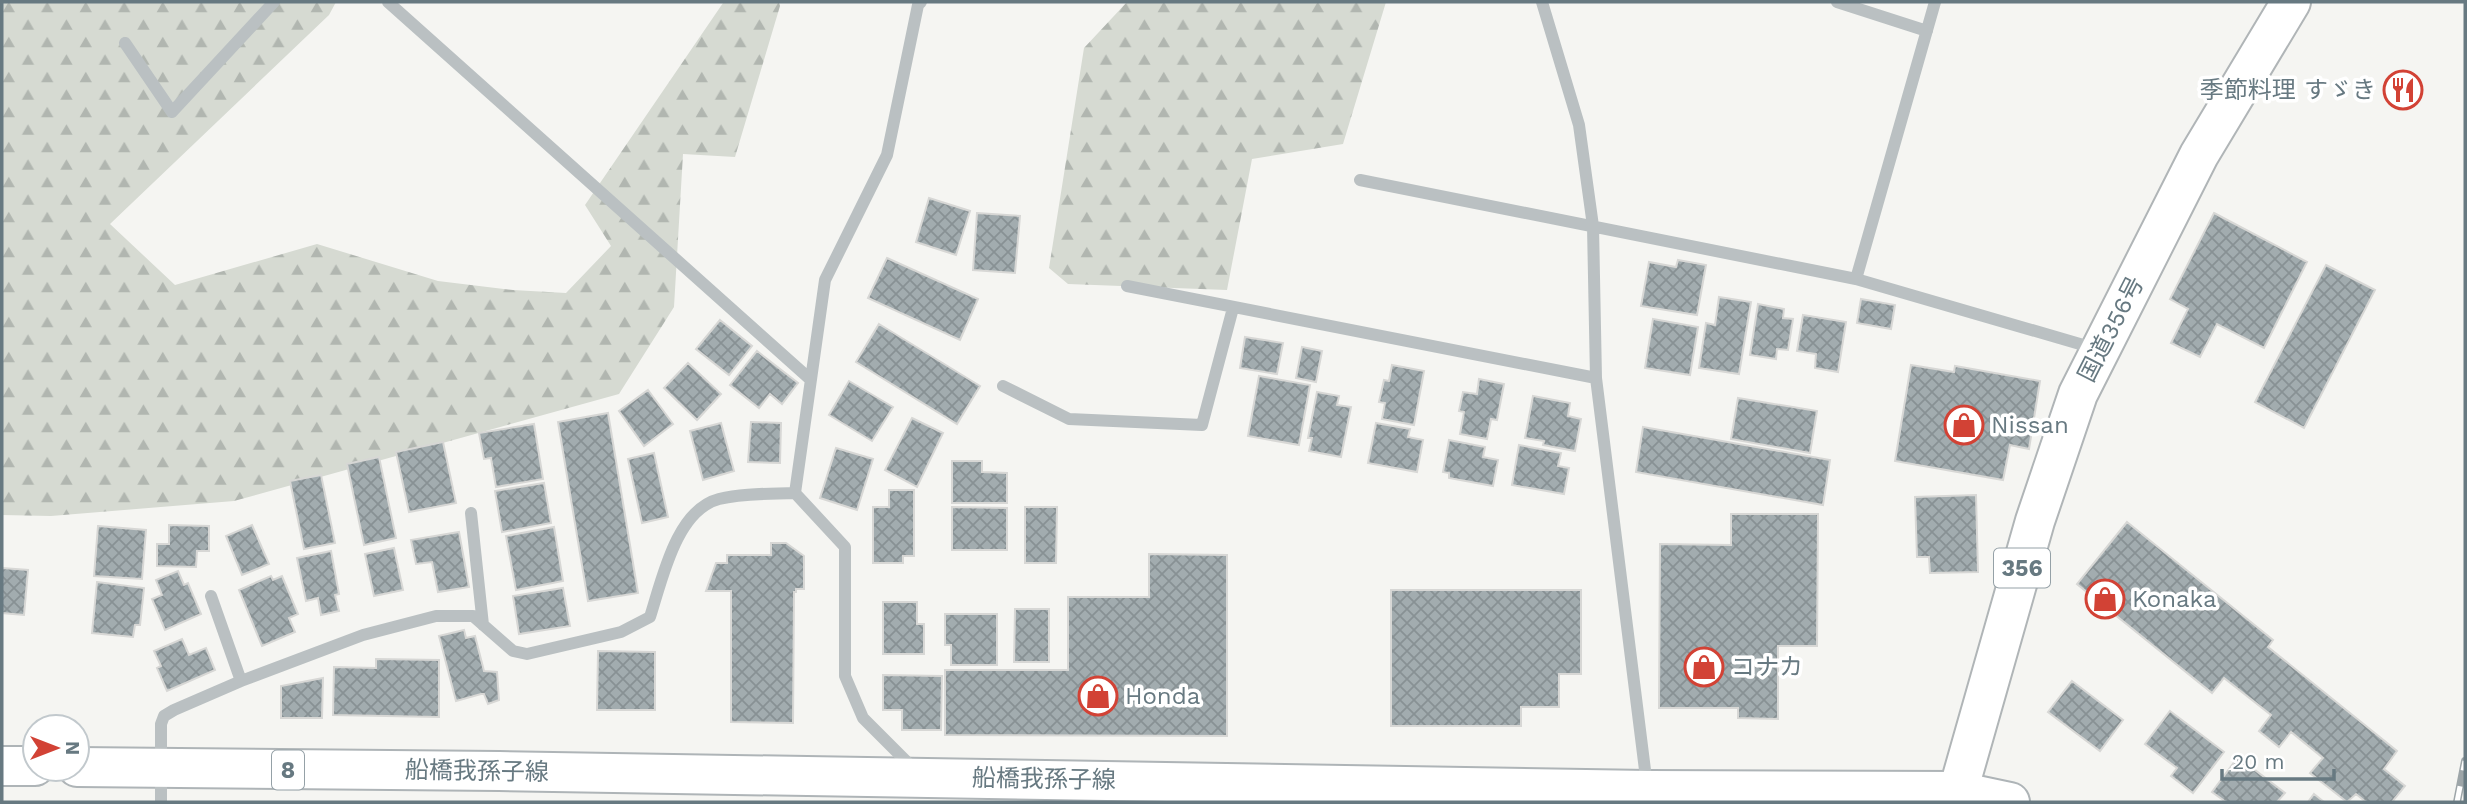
<svg xmlns="http://www.w3.org/2000/svg" width="2467" height="804" viewBox="0 0 2467 804" font-family="'Work Sans','Noto Sans JP',sans-serif">
<style>
.forest{fill:url(#forest-firs)}
.building{fill:url(#building-cross-hatch);stroke:#d7d7d5;stroke-width:2}
.lines{fill:none;stroke-linecap:round;stroke-linejoin:round}
.major-casing{stroke:#aeb4b7;stroke-width:42}
.highway-casing{stroke:#b0b5b7;stroke-width:42}
.minor{stroke:#bac0c2;stroke-width:12}
.major{stroke:#fff;stroke-width:38}
.highway{stroke:#fff;stroke-width:38}
.rail-casing{stroke:#9da5a8;stroke-width:8}
.rail{stroke:#fff;stroke-width:5;stroke-dasharray:16;stroke-linecap:butt}
.labels{text-anchor:middle;dominant-baseline:central;stroke-width:7;stroke-linejoin:round;paint-order:stroke}
.shield{fill:#fff;stroke:#95a1a7;stroke-width:2}
.shield-label{font-size:23px;font-weight:bold;fill:#677981}
.poi-label{font-size:24px;fill:#677981;stroke:#fff;text-anchor:start}
.street-label{font-size:24px;fill:#677981;stroke:#fff}
</style>
<defs>
<pattern id="forest-firs" width="22" height="20" patternUnits="userSpaceOnUse" patternTransform="scale(1.75)"><rect width="22" height="20" fill="#d6dad2"/><path d="M5 1l3.5 6h-7zM16 11l3.5 6h-7z" fill="#b1b6b0"/></pattern>
<pattern id="building-cross-hatch" width="8" height="8" patternUnits="userSpaceOnUse" patternTransform="scale(1.75)"><rect width="8" height="8" fill="#a2acaf"/><path d="M0 0l8 8M0 8l8-8" fill="none" stroke="#889194"/></pattern>
</defs>
<rect width="100%" height="100%" fill="#f5f5f2"/>
<path class="forest" d="M2,2h334l-7,13 -219,209 65,61 142,-41 121,37 75,9 53,3 45,-47 -26,-41 138,-202 56,-1 1,4 -45,151 -52,-3 -9,153 -55,87 -385,107 -183,15 -49,-1z
M1127,2h259l-43,142 -91,15 -25,131 -159,-6 -19,-16 35,-220z"/>
<path class="building" d="M929,198l41,13 -14,44 -40,-13z
M977,213l43,3 -5,57 -42,-3z
M2214,213l93,49 -43,86 -47,-24 -17,33 -29,-14 17,-34 -18,-10z
M887,258l91,41 -18,41 -92,-42z
M1678,260l28,5 -9,50 -56,-9 8,-44 27,5z
M2326,265l49,25 -71,138 -49,-26z
M1719,297l32,5 -12,72 -40,-6 7,-45 9,2z
M1861,299l34,6 -4,24 -34,-6z
M1758,304l26,5 -1,9 10,1 -5,31 -11,-1 -1,10 -26,-4z
M1803,315l43,7 -8,50 -23,-4 1,-14 -19,-3z
M1653,319l45,8 -8,48 -45,-7z
M720,320l32,26 -23,29 -33,-26z
M879,324l101,62 -23,38 -101,-62z
M1245,337l38,6 -6,31 -37,-6z
M1302,347l20,4 -6,31 -20,-4z
M757,351l41,32 -16,21 -12,-10 -11,14 -29,-23z
M688,363l33,31 -24,26 -33,-32z
M1392,365l32,6 -10,54 -32,-6 3,-16 -6,-1 5,-22 5,1z
M1911,365l43,7 1,-6 85,15 -11,68 -19,-4 -7,35 -108,-19z
M1259,376l51,9 -11,60 -51,-9z
M1479,379l25,5 -7,36 -6,-1 -4,20 -27,-5 4,-22 -5,-1 4,-19 14,2z
M849,381l44,26 -21,34 -43,-26z
M648,390l25,34 -29,22 -25,-35z
M1317,392l22,4 -2,9 14,2 -10,50 -32,-6 3,-13h-4z
M1533,396l37,7 -2,13 13,3 -6,32 -32,-6 1,-4 -19,-3z
M1738,398l79,13 -7,42 -79,-14z
M608,413l30,180 -50,8 -30,-179z
M912,418l31,15 -26,54 -32,-17z
M751,422l30,1 -1,40 -32,-1z
M721,423l13,48 -31,9 -13,-49z
M1376,423l34,6 -2,8 15,3 -6,32 -49,-9z
M534,424l9,55 -47,8 -5,-29 -7,1 -5,-26z
M1643,427l187,33 -7,45 -187,-33z
M1449,440l36,7 -2,10 15,3 -5,26 -44,-8v-5l-6,-1z
M443,442l13,61 -47,9 -13,-60z
M1519,445l42,8 -3,13 11,2 -5,26 -52,-9z
M836,448l37,11 -16,51 -37,-12z
M654,453l14,64 -26,6 -14,-64z
M379,457l17,81 -32,7 -17,-81z
M952,461h30v11l25,1v30h-55z
M321,475l14,68 -31,6 -14,-68z
M544,483l7,40 -49,9 -7,-41z
M889,490h25v66h-11v7h-30v-56h16z
M1976,495l2,77 -48,1 -1,-16h-12l-2,-60z
M952,507l55,1v42h-55z
M1025,507h32l-1,56h-31z
M1731,514h87l-1,132h-39v73l-40,-1v-10h-79l1,-164 71,1z
M2127,522l146,118 -5,7 129,104 -13,18 21,17 -13,16h-26l-10,-8 -9,8 -37,-29 13,-15 -32,-26 -12,15 -20,-16 12,-16 -47,-37 -12,15 -135,-109z
M169,525l40,1v25h-12l-1,16 -39,-1v-22h12z
M252,525l17,39 -27,11 -16,-39z
M98,526l48,4 -4,49 -48,-3z
M554,527l9,54 -47,9 -10,-54z
M459,532l10,55 -31,5 -6,-30 -16,2 -5,-24z
M771,543h15l18,13v33h-8v3h-2l-1,131 -62,-1v-131h-25l10,-28h11v-8h44z
M394,548l9,42 -29,6 -9,-42z
M331,551l8,43 -4,1 4,16 -18,4 -3,-17 -12,3 -9,-43z
M1149,554l78,1v181l-282,-1v-65h123v-73h81z
M2,568l26,2 -4,45 -22,-2z
M178,571l6,14 4,-2 13,31 -36,16 -13,-31 10,-4 -6,-15z
M271,576l2,4 9,-4 16,38 -9,4 6,14 -33,14 -23,-56z
M97,582l47,6 -4,37h-5l-2,12 -41,-4z
M563,588l7,38 -51,8 -6,-38z
M1391,590h190v84h-22v33h-38v19h-130z
M883,602h34v22h7v30h-41z
M1015,609h34v53h-35z
M945,614h52v51h-46v-20h-6z
M464,630l2,8 9,-2 9,35 13,1 2,28 -11,4 -4,-10h-3l-25,7 -17,-65z
M182,639l7,16 17,-7 9,22 -48,21 -10,-23 4,-2 -7,-15z
M598,651l57,1v58h-58z
M376,659l63,1v57l-106,-2 1,-48 42,1z
M883,675l59,1 -1,54h-39v-20h-19z
M323,678l-1,40h-41v-32z
M2072,681l51,39 -23,31 -52,-39z
M2170,711l54,41 -31,41 -22,-17 6,-8 -32,-24z
M2238,757l47,36 -8,9h-51l-14,-10z
M2314,794l10,8h-16z"/>
<g class="lines">
<defs>
<path id="major" d="M2,766h33
M77,767l422,4 1149,19 310,1 52,11"/>
<path id="highway" d="M1955,802l80,-281 43,-127 121,-239 92,-153"/>
</defs>
<use href="#major" class="major-casing"/>
<use href="#highway" class="highway-casing"/>
<path class="minor" d="M388,2l423,378
M1542,2l37,123 14,101 3,152 51,408
M1837,2l90,29
M1935,2l-79,277 241,70
M125,43l47,69 102,-110
M1360,180l496,99
M1127,286l469,92
M1003,386l66,33 133,6 31,-117
M795,493l50,54v129l18,42 52,52
M471,513l12,112
M211,596l30,85
M161,802v-78l3,-8 10,-6 67,-29 122,-46 73,-19h37l40,35 14,3 94,-22 29,-15c12,-37 26,-107 69,-118 24,-6 51,-5 76,-6l30,-213 62,-125 31,-150 3,-3"/>
<use href="#major" class="major"/>
<use href="#highway" class="highway"/>
<defs>
<path id="rail" d="M2457,802l8,-41"/>
</defs>
<use href="#rail" class="rail-casing"/>
<use href="#rail" class="rail"/>
</g>
<defs>
<symbol id="restaurant-ring" viewBox="-11 -11 22 22"><circle r="9.5" fill="#fff" stroke="#d24235" stroke-width="1.5"/><path d="M-5-6h1v4h1v-4h1v4h1v-4h1v5L-1.5 .5V6h-2V.5L-5-1ZM5-6V6H3V1.5H1.5Q1.5-4 5-6Z" fill="#d24235"/></symbol>
<symbol id="shop-ring" viewBox="-11 -11 22 22"><circle r="9.5" fill="#fff" stroke="#d24235" stroke-width="1.5"/><path d="M-5-2.5h2.3a2.7 3.5 0 0 1 5.4 0H5L5.5 6h-11ZM-1.5-2.5h3a1.5 2.3 0 0 0-3 0Z" fill="#d24235"/></symbol>
</defs>
<g fill-rule="evenodd">
<use href="#restaurant-ring" x="2381" y="68" width="44" height="44"/>
<use href="#shop-ring" x="1942" y="403" width="44" height="44"/>
<use href="#shop-ring" x="2083" y="577" width="44" height="44"/>
<use href="#shop-ring" x="1682" y="645" width="44" height="44"/>
<use href="#shop-ring" x="1076" y="674" width="44" height="44"/>
</g>
<g class="labels">
<g class="shield">
<rect x="1994" y="548.5" width="56" height="39" rx="5"/>
<rect x="272" y="750.5" width="32" height="39" rx="5"/>
</g>
<g class="shield-label">
<text x="2022" y="568">356</text>
<text x="288" y="770">8</text>
</g>
<g class="poi-label">
<text x="2376" y="90" text-anchor="end">季節料理 すゞき</text>
<text x="1991" y="425">Nissan</text>
<text x="2132" y="599">Konaka</text>
<text x="1731" y="667">コナカ</text>
<text x="1125" y="696">Honda</text>
</g>
<g class="street-label">
<text transform="translate(2111 329) rotate(-63)">国道356号</text>
<text transform="translate(477 771) rotate(1)">船橋我孫子線</text>
<text transform="translate(1044 779) rotate(1)">船橋我孫子線</text>
</g>
</g>
<rect width="2467" height="804" fill="none" stroke="#677981" stroke-width="7"/>
<g transform="translate(56 748) rotate(90)"><circle r="33" fill="#ffffff" stroke="#c2c9cd" stroke-width="2"/>
<path d="M0-5L12 26L0 18L-12 26Z" fill="#d24235"/>
<text y="-10" font-size="19" font-weight="bold" text-anchor="middle" fill="#677981">N</text>
</g>
<path d="M2222 769v10h112v-10" fill="none" stroke="#677981" stroke-width="3.5"/>
<text x="2232" y="769" font-size="21" fill="#677981" stroke="#ffffff" stroke-width="5" paint-order="stroke">20 m</text>
</svg>
